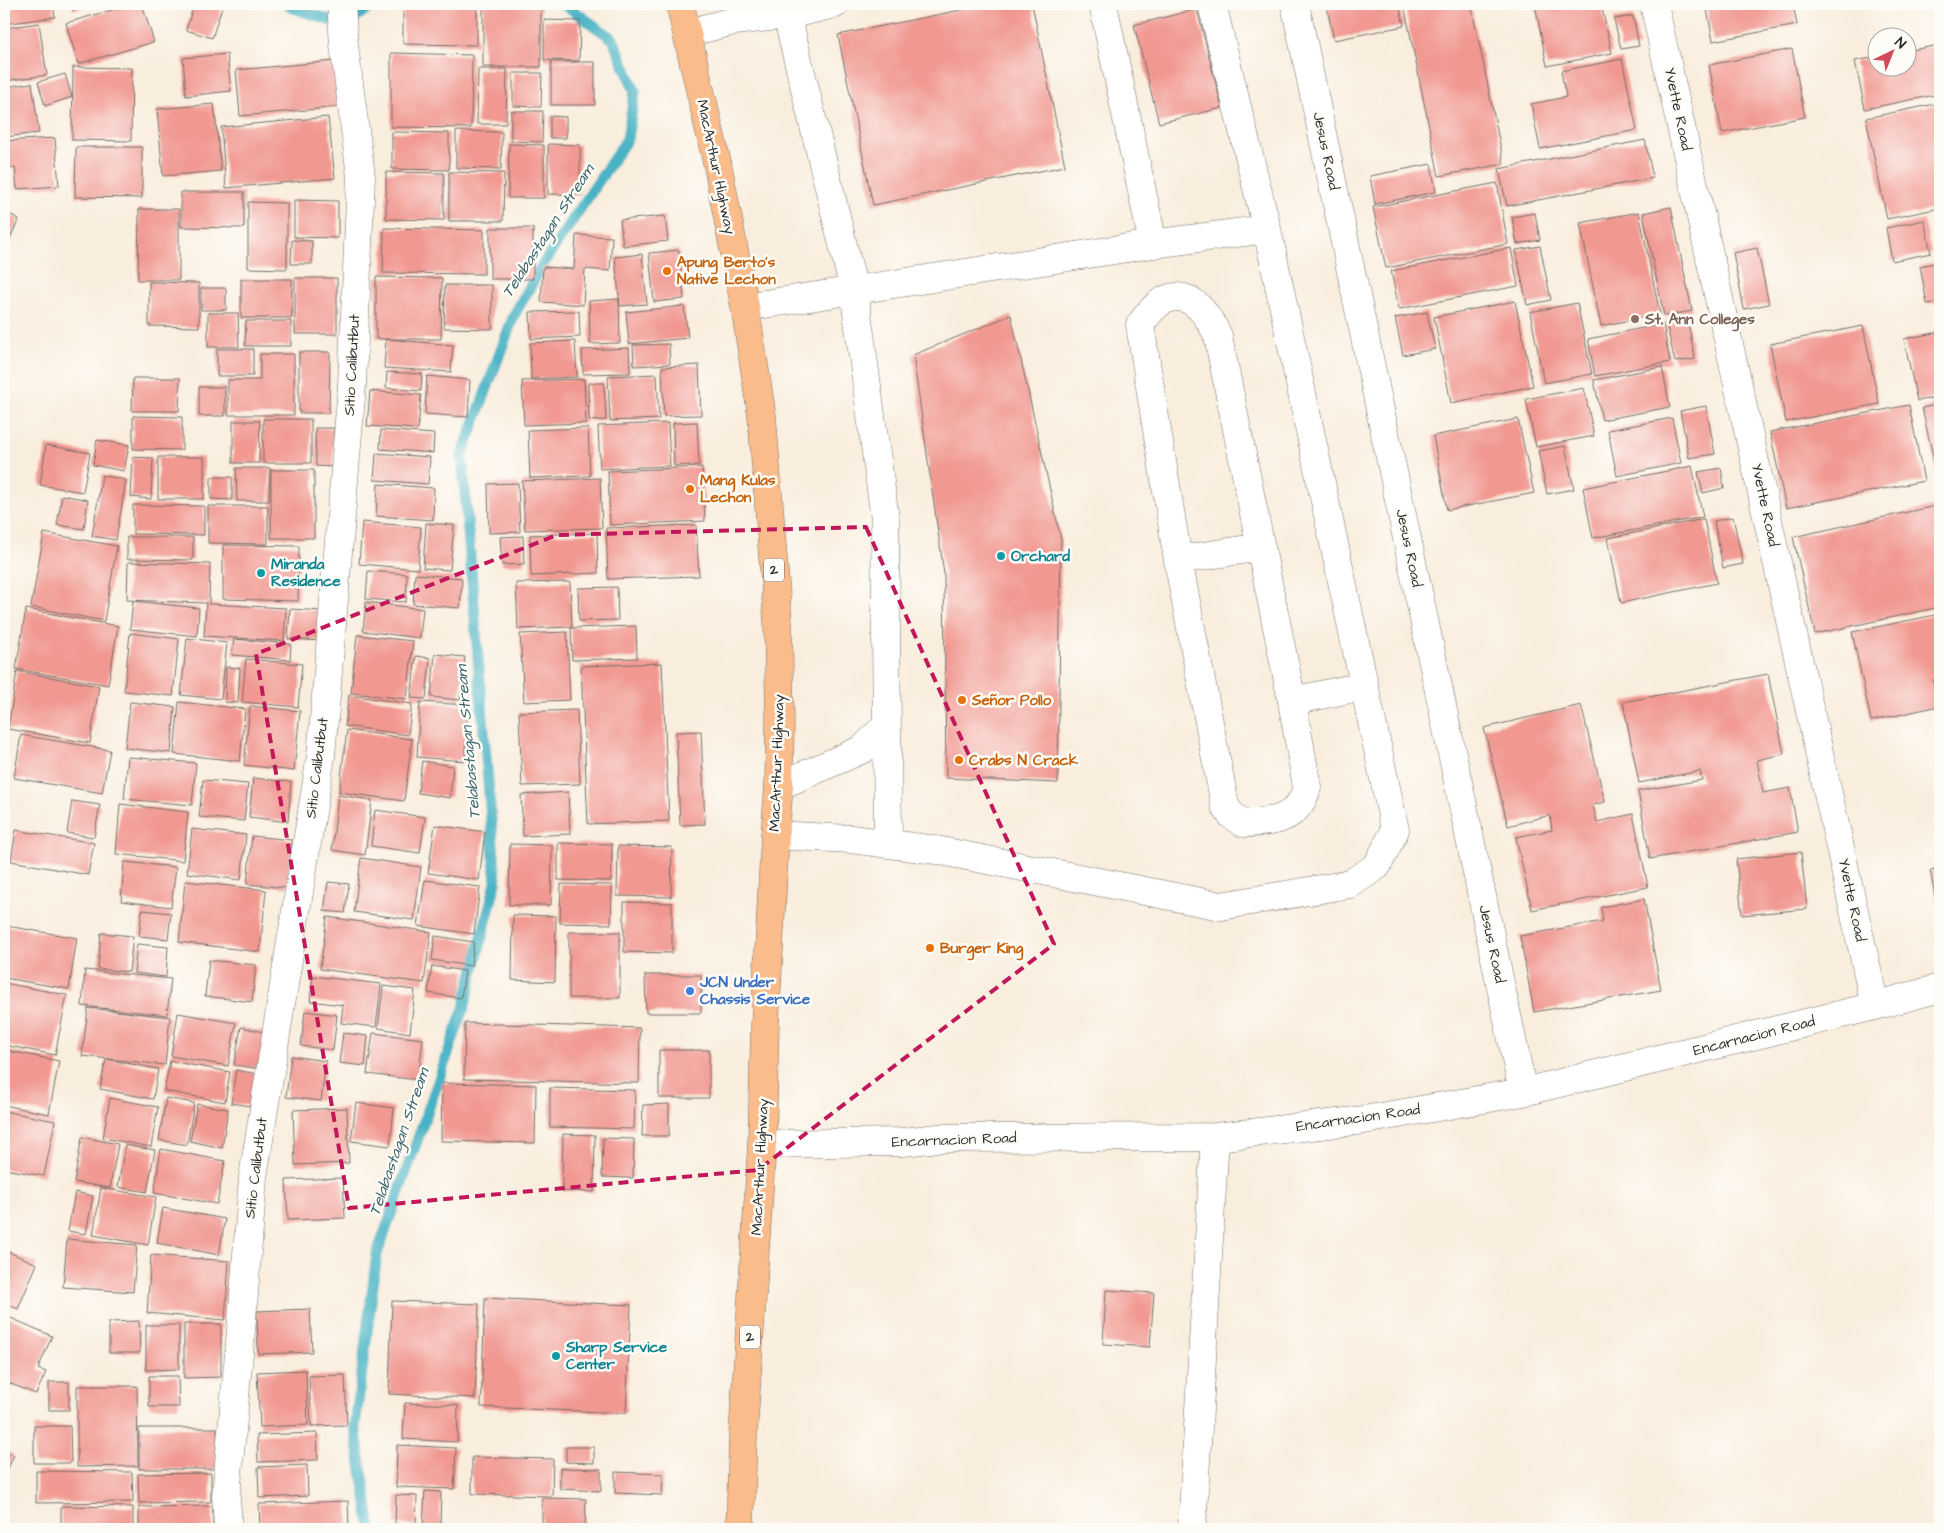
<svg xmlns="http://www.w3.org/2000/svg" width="1944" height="1533" viewBox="0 0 1944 1533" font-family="'Architects Daughter',sans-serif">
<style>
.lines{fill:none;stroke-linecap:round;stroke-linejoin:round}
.stream{stroke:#48b3c5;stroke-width:11}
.building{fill:#f19891}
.minor-casing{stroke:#736f69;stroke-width:29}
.highway-casing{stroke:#736f69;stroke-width:29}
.minor{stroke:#fff;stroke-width:28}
.highway{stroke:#f9bc8a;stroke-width:28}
.marked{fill:none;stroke:#c2185b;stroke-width:4;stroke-dasharray:10 6;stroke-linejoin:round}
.food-dot{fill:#e8710a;stroke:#fdfcf7;stroke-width:2}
.education-dot{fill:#8d6e63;stroke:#fdfcf7;stroke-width:2}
.culture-dot{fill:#0f9aa8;stroke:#fdfcf7;stroke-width:2}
.shop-dot{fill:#3f7fe0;stroke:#fdfcf7;stroke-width:2}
.labels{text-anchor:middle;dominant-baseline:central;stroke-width:5;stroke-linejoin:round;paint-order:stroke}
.shield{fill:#fdfcf7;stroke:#6a6a68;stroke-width:1}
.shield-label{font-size:14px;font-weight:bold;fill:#2b2b2b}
.street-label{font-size:15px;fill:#2b2b2b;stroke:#fdfcf7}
.food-label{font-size:15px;font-weight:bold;fill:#c56008;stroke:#fdfcf7;text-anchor:start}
.education-label{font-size:15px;font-weight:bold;fill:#785e54;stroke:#fdfcf7;text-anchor:start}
.culture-label{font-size:15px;font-weight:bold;fill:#0d838f;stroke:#fdfcf7;text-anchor:start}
.shop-label{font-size:15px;font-weight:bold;fill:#366cbe;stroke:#fdfcf7;text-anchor:start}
.water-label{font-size:16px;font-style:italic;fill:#376169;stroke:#fdfcf7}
</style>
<rect width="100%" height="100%" fill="#fdfcf7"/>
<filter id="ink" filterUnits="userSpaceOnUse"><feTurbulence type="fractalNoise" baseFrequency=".02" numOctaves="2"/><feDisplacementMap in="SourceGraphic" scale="10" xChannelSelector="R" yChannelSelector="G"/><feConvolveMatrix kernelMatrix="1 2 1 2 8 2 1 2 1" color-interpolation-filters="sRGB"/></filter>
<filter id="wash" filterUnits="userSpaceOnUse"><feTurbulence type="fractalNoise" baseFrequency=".0096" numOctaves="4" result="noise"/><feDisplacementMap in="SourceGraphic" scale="20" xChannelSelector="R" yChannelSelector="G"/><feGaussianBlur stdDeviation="1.12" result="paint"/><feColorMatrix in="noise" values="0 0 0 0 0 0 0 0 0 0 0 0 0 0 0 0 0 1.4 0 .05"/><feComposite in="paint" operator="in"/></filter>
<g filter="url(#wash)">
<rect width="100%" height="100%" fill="#f9eddd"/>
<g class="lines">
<path class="stream" d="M287,4l4,3 52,18 32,-21
M371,1529l-16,-103 22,-172 87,-246 32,-126 -34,-426 52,-141 29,-51 84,-125 8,-48 -22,-52 -49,-35"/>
</g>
<g id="blocks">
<path class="building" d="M4,4h49l2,13 -51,7z
M71,4h20l-18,6z
M133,4h9l12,38 -76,22 -12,-41z
M194,4h29l-11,34 -26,-8z
M403,4h74v41l-74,-1z
M483,4h58v63h-58z
M990,4h42l33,162 -192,39 -35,-170z
M1350,4h49l5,22 -70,14 -7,-32z
M1404,4h67l33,160 -65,12z
M1535,4h66l11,49 -65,13z
M1706,4h87l4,21 -84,16z
M1197,9l25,99 -63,15 -25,-98z
M1633,16l6,30 -18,3 -7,-30z
M544,20l36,1 -1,40 -35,-1z
M39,23l8,52 -43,6v-53z
M1940,45v49l-75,15 -10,-48 21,-4v11h30v-17z
M1792,49l13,68 -83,16 -13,-68z
M391,53l81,2 -1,73 -80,-1z
M227,54l4,37 -45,5 -3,-38z
M1622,59l15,71 -97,19 -9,-45 35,-7 -5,-26z
M335,61l4,46 -99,9 -4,-46z
M551,62h44v43h-44z
M73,67l59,1 -1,73 -59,-1z
M478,69h29l-1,55h-29z
M513,73h29l-1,34 -28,-1z
M65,74l7,23 -27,9 -7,-24z
M32,83l7,50 -35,4v-50z
M1940,103v105l-53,11 -21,-101z
M214,104l7,67 -58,5 -6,-67z
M511,111h32l-1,31 -31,-1z
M550,116l16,1v21h-16z
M328,117l7,61 -109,10 -5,-61z
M456,131l46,1 -1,37 -45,-1z
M392,132l57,1v37l-57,-1z
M55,138l4,48 -42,3 -2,-21h-11v-27z
M1645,140l8,38 -146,28 -8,-37z
M509,144l35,1v53h-36z
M548,144l32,1v50l-32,-1z
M76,147h66v51l-67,-1z
M1431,164l5,28 -61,12 -5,-28z
M386,172l58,1v47l-58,-1z
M449,172l55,1 -1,48h-54z
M1497,183l11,61 -122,24 -13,-61z
M181,192h63v36l-63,-1z
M294,200l44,1v37l-44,-1z
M248,202l39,1v66l-39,-1z
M1671,207l21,104 -28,5 -21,-103z
M139,209h40v71h-41z
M4,211l15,8 -15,32z
M1639,212l21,102 -59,12 -21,-103z
M1535,213l5,27 -23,4 -5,-27z
M665,216l3,25 -45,5 -3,-26z
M1924,220l7,33 -39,8 -6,-33z
M384,228l100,2v44l-101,-1z
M490,228h43v51h-43z
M576,235l36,2 -2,34 -25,-2 -2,36 -42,-3 2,-35 31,2z
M292,240l20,1v23h-21z
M1540,246l11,54 -24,5 -11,-55z
M1511,248l7,38 -119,23 -8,-38z
M1757,248l12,56 -25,5 -11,-56z
M679,250l5,49 -30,3 -5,-49z
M642,254l5,50 -27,2 -5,-49z
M1940,262v40l-13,2 -7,-38z
M376,277l66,1 -1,61h-65z
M295,278h42v56h-42z
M241,279h51v39h-51z
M149,282l50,1v44l-50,-1z
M445,285h47v44l-48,-1z
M201,288h25v22h-25z
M619,299l1,44 -30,1 -1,-43z
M1515,301l18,85 -82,17 -17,-86z
M1577,303l15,71 -48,9 -14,-71z
M684,306l4,32 -59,6 -3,-32z
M579,311l1,26 -49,2 -1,-27z
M1427,312l8,37 -32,6 -8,-37z
M208,313h30l1,34h-31z
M1011,315l50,224 -3,244 -112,-5 -2,-204 -31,-219z
M1687,318l8,41 -20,3 -9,-40z
M246,321h45v25h-46z
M1663,324l7,38 -75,14 -7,-37z
M1863,326l16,78 -93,18 -16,-78z
M1940,332v65l-23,4 -13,-62z
M386,339l67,6 -2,27 -67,-4z
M575,341l2,36 -46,2 -1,-36z
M669,344l1,20 -36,2 -1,-21z
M629,348l1,25 -47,1 -1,-24z
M217,349h36v27h-36z
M299,352h31l-1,61h-30z
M260,354h34v61h-66v-35h32z
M699,365l2,50 -37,1 -2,-49z
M1662,367l8,40 -68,13 -8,-40z
M387,372l35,2 -1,17 -35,-3z
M657,374l2,45 -49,2 -2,-45z
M427,376l43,4 -2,37 -43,-3z
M133,378h47l-1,33h-47z
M584,379l2,44 -62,2 -2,-44z
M588,383h16l2,37 -17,1z
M199,387h26v29h-26z
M1584,388l10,48 -58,11 -10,-48z
M370,391l51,4 -3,34 -51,-3z
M1940,404v79h-1l-17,-75z
M1909,405l15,76 -138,27 -16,-76z
M1706,406l9,48 -26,4 -9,-47z
M133,416l49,1v33l-49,-1z
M1672,418l9,45 -64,13 -9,-46z
M263,419h48v44h-48z
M1518,419l16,74 -87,17 -14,-74z
M233,421h27l-1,42h-26z
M697,422l2,43 -25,1 -1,-43z
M668,423l2,43 -70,3 -2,-43z
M315,428h19l-1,39 -17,-1z
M588,428l2,48 -60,2 -2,-48z
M381,430l53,4 -1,19 -53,-4z
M97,440l32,5 -5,26 -31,-6z
M46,445l44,8 -7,39 -43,-7z
M1565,446l9,43 -27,5 -9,-43z
M376,453l54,4 -2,27 -54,-4z
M133,457l20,1 -2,41 -20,-2z
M158,457h46v42h-46z
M1692,466l11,51 -110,21 -10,-50z
M702,467l3,54 -95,4 -2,-54z
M236,468h34l-1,33h-32z
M1721,468l3,20 -21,5 -5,-21z
M271,470h43v68h-43z
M102,475l24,5 -10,60 -24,-4z
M211,477h21v23l-21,-1z
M600,478l2,50 -77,2 -3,-49z
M518,483l2,49 -31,1 -1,-49z
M378,484l56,4 -1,32 -57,-4z
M62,495l26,5 -4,29 -27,-4z
M133,505l71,1v29l-71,-1z
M1940,505v102l-125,27 -22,-97z
M208,506h60v38l-60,-1z
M1733,517l10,47 -20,4 -9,-47z
M1704,519l13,64 -96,20 -13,-65z
M362,522l59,5 -3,42 -59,-5z
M426,523l28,2 -4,45 -27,-2z
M696,525l3,51 -91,3 -2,-51z
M44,533l73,13 -13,75 -73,-14z
M597,533l1,40 -67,3 -1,-41z
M523,536l1,28 -22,1 -2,-28z
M127,537h66v23l-66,-1z
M223,545l76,1 -1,55 -75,-2z
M128,562l82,2 -1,40 77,4 -2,33 -80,-5 2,-33 -79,-3z
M368,571l39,3 -1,28 -40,-3z
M415,574l47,4 -2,30 -47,-4z
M570,582l2,45 -54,2 -2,-46z
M617,587l1,33 -39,1 -1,-33z
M133,601l66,7 -2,28 -67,-7z
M366,602l57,7 -3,29 -57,-7z
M26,609l92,17 -10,59 -92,-16z
M290,609l33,2 -1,30 -34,-2z
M1940,614v64l-7,2 6,26 -68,15 -19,-89z
M636,626l1,32 -65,2 -1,-32z
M567,632l3,68 -46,2 -4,-68z
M130,633l49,6 -6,57 -49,-5z
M357,635l56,6 -6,58 -56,-6z
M187,638l40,5 -6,56 -40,-4z
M234,639l57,5 -1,16 -58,-5z
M435,654l30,3 -5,43 -29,-3z
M416,656l14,2 -4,41 -15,-1z
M246,659l56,5 -4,43 -56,-5z
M662,663l7,158 -81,3 -7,-158z
M226,667l14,1 -2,35 -13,-1z
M17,671l82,15 -9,57 -82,-14z
M1768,674l16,80 -27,6 6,33 27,-5 8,44 -148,27 -12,-68 64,-11 -2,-9 -61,12 -16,-81z
M349,695l63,9 -4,31 -63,-9z
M130,702l45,5 -4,46 -46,-5z
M179,702l66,7 -5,52 -66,-7z
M420,702l48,3 -3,56 -48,-4z
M1581,705l24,97 -12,3 4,17 36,-8 15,73 -116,23 -16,-73 36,-7 -2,-15 -42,11 -24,-98z
M250,706l50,5 -6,60 -50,-6z
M577,710l3,74 -58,2 -3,-74z
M347,730l65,9 -8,62 -65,-9z
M701,731l4,93 -25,1 -4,-93z
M21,735l89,15 -8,43 -88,-15z
M128,757l68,6 -4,42 -68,-6z
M422,761l31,5 -3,32 -32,-5z
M253,778l38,4 -3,40 -39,-5z
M203,780l45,4 -4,37 -45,-4z
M568,792l2,42 -47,2 -2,-41z
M338,795l34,5 -7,55 -33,-5z
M72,801l28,4 -6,32 -27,-4z
M120,804l68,8 -5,49 -67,-7z
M375,810l50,7 -5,36 -49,-7z
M435,825l50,7 -6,48 -51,-7z
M192,829l54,6 -5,45 -54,-7z
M16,830l78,13 -6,32 -77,-14z
M252,836l40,4 -5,48 -40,-4z
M558,843l54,1 -1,37 -53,-1z
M510,844l42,1 -1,60h-42z
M618,846l54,1 -1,50 -54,-1z
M1801,852l6,57 -65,6 -6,-56z
M361,858l60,9 -7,53 -60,-8z
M124,862l52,5 -5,40 -50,-6z
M1940,869v46h-1l-9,-44z
M425,880l55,7 -6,47 -56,-8z
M185,881l81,9 -6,62 -81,-10z
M328,882l21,2 -4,29 -21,-2z
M561,884l51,1 -1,39 -51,-1z
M1644,899l17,91 -127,22 -14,-76 83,-15 -2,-14z
M624,902l48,1v50l-48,-1z
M142,910l29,3 -3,26 -29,-3z
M513,915l43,1 -1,66 -43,-2z
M327,917l104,15 -7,51 -104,-14z
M7,926l70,12 -8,51 -65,-11v-33z
M569,932h51v66h-51z
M101,933l32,3 -4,36 -31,-3z
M435,936l39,6 -3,24 -39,-6z
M137,944l31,3 -2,30 -32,-4z
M209,960l47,5 -4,37 -47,-6z
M432,966l33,5 -4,27 -33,-5z
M85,970l86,9 -4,36 -85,-9z
M645,975h56v38h-55z
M313,976l68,8 -5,43 -35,-4 2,-18 -33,-4z
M4,983l63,12 -12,60 -51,-10z
M383,986l32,4 -5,43 -32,-5z
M88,1008l82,9 -5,48 -83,-9z
M305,1011l32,4 -4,35 -32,-4z
M178,1013l58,10 -8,43 -57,-10z
M465,1023l175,5 -1,55 -175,-4z
M241,1027l27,6 -6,36 -28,-4z
M343,1033l25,3 -3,30 -26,-3z
M373,1033l50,6 -5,41 -51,-6z
M4,1050l55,11 -10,53 -45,-9z
M659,1050h50v48h-50z
M291,1056l35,5 -5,40 -35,-4z
M106,1059l52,10 -5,30 -53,-10z
M170,1061l60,11 -5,30 -61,-11z
M236,1070l26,5 -6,32 -25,-4z
M442,1083l94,2 -1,58 -94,-2z
M550,1088l85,2 -1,39 -84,-2z
M110,1098l48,9 -7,40 -48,-9z
M166,1098l28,5 -7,42 -28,-5z
M356,1103l38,5 -4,38 -39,-5z
M197,1104l31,5 -6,39 -32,-7z
M669,1104v32h-27l1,-31z
M347,1108l2,55 -54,2 -2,-55z
M4,1111l51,10 -11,55 -40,-7z
M563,1134l32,1 -1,57 -32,-1z
M82,1137l36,7 -8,44 -36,-6z
M603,1138l31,1 -1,39 -31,-1z
M125,1145l30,5 -8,42 -29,-5z
M161,1149l64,12 -8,43 -63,-11z
M343,1178l2,40 -57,2 -2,-40z
M101,1188l55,9 -8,48 -55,-10z
M75,1192l18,4 -7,38 -18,-3z
M163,1208l62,11 -6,36 -62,-12z
M67,1239l70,6 -4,47 -70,-5z
M4,1250l33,14 -19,45 -14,-6z
M151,1255l78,6 -4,59 -78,-7z
M1106,1290l48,3 -4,54 -47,-3z
M485,1298l146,7 -5,108 -145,-6z
M392,1301l87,3 -4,94 -86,-4z
M310,1309l2,43 -54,2 -1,-43z
M4,1315l48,21 -14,33 8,3 -10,22 -32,-13z
M139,1321l1,32h-31v-31z
M184,1324h37v53l-37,1z
M146,1325h33v44l-33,1z
M306,1370l2,55 -48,2 -3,-55z
M345,1375l2,50 -36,1 -2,-50z
M149,1376h29l1,31h-30z
M49,1382h20v28h-20z
M77,1386h60l1,80 -61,1z
M405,1403l53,2 -1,37 -54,-3z
M34,1426h36l1,37h-37z
M139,1428h78l1,41h-79z
M317,1433l1,27 -60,2 -1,-27z
M397,1445l59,3 -2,41 -58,-2z
M566,1447h28v16l-28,-1z
M4,1451l10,4 -10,22z
M472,1457l81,2 -1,37 -80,-2z
M307,1465l1,31 -49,2 -1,-31z
M560,1468l41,1v22l-41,-2z
M36,1471l96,1 1,30 -97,1z
M615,1472l48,2 -1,21 -47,-2z
M211,1473v29l-72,1 -1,-29z
M425,1491l16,1 -1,36 -17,-1z
M396,1495l21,1 -1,29 -21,-1z
M542,1498l44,1 -1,30h-43z
M348,1501l1,28h-89l-1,-25z
M61,1506l72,1v22h-72z
M213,1506v23h-74v-22z"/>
</g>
</g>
<g filter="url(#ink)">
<use href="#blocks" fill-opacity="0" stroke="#736f69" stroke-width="1"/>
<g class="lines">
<defs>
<path id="minor" d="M1103,4l50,240
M1212,4l55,225
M1295,4l228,1088
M1654,4l221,1002
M787,15l67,275 31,229 3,325
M687,33l47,-12 53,-6 48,-11
M745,307l408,-63 114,-15 128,601 -18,36 -27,18 -129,22 -285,-56 -85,-11 -76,-4
M1261,547l-83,13 -38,-235c29,-44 57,-33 78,11l74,365 72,-15
M1178,560l47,246 6,9 12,8c29,0 56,-3 64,-36l-15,-86
M779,786l84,-37 24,-25
M762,1144l141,-2 35,-4 277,-1 149,-17 159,-28 352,-86 65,-18
M228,1529l-2,-33 16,-176 11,-143 68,-421 31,-371 9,-209 -17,-131 -3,-41
M1192,1529l23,-392"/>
<path id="highway" d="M680,4l38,163 27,140 17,109 16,206 2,97 -1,67 -4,49 -10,190 -3,119 -19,291 -3,94"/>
</defs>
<use href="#minor" class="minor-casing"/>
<use href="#highway" class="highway-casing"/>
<use href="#minor" class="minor"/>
<use href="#highway" class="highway"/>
</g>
</g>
<path class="marked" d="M866,527l188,417 -296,226 -409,38 -93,-554 301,-119z"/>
<g class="food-dot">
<circle cx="667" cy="271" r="5"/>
<circle cx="690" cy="489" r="5"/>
<circle cx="962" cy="700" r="5"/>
<circle cx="959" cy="760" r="5"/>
<circle cx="930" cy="948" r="5"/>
</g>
<circle class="education-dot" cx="1635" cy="319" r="5"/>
<g class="culture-dot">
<circle cx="1001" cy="556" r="5"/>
<circle cx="261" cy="573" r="5"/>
<circle cx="556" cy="1356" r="5"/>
</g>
<circle class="shop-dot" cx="690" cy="991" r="5"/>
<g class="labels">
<g class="shield">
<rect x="764" y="558.5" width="20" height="23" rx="4"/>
<rect x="740" y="1325.5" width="20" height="23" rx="4"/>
</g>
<g class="shield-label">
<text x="774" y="570">2</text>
<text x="750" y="1337">2</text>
</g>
<g class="street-label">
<text transform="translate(1678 109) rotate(78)">Yvette Road</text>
<text transform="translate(1326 151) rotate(78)">Jesus Road</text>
<text transform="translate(716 167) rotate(78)">MacArthur Highway</text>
<text transform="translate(352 365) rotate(-87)">Sitio Calibutbut</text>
<text transform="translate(1765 505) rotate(78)">Yvette Road</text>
<text transform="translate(1409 548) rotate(78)">Jesus Road</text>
<text transform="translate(777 763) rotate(-88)">MacArthur Highway</text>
<text transform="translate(317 768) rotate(-83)">Sitio Calibutbut</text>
<text transform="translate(1852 900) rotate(78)">Yvette Road</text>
<text transform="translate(1492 944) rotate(78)">Jesus Road</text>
<text transform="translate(1754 1036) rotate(-14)">Encarnacion Road</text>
<text transform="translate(1358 1118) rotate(-8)">Encarnacion Road</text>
<text transform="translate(954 1140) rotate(-2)">Encarnacion Road</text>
<text transform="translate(760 1167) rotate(-87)">MacArthur Highway</text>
<text transform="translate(256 1168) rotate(-83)">Sitio Calibutbut</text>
</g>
<g class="food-label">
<text x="677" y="262">Apung Berto's<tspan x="677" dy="17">Native Lechon</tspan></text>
<text x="700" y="480">Mang Kulas<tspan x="700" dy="17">Lechon</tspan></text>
<text x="972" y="700">Señor Pollo</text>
<text x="969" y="760">Crabs N Crack</text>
<text x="940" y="948">Burger King</text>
</g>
<g class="education-label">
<text x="1645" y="319">St. Ann Colleges</text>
</g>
<g class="culture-label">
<text x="1011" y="556">Orchard</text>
<text x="271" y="564">Miranda<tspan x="271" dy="17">Residence</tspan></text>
<text x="566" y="1347">Sharp Service<tspan x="566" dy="17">Center</tspan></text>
</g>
<g class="shop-label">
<text x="700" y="982">JCN Under<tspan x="700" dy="17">Chassis Service</tspan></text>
</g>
<g class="water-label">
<text transform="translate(548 231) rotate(-57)">Telabastagan Stream</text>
<text transform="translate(468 742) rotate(-95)">Telabastagan Stream</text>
<text transform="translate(399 1142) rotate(-71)">Telabastagan Stream</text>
</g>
</g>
<rect width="1944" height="1533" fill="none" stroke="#fdfcf7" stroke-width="20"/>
<g transform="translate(1892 52) rotate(43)"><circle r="24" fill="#fdfcf7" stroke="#a9a8a5"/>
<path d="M0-4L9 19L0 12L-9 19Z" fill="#d1495b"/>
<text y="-8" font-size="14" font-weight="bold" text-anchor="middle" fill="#2b2b2b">N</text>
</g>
</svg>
